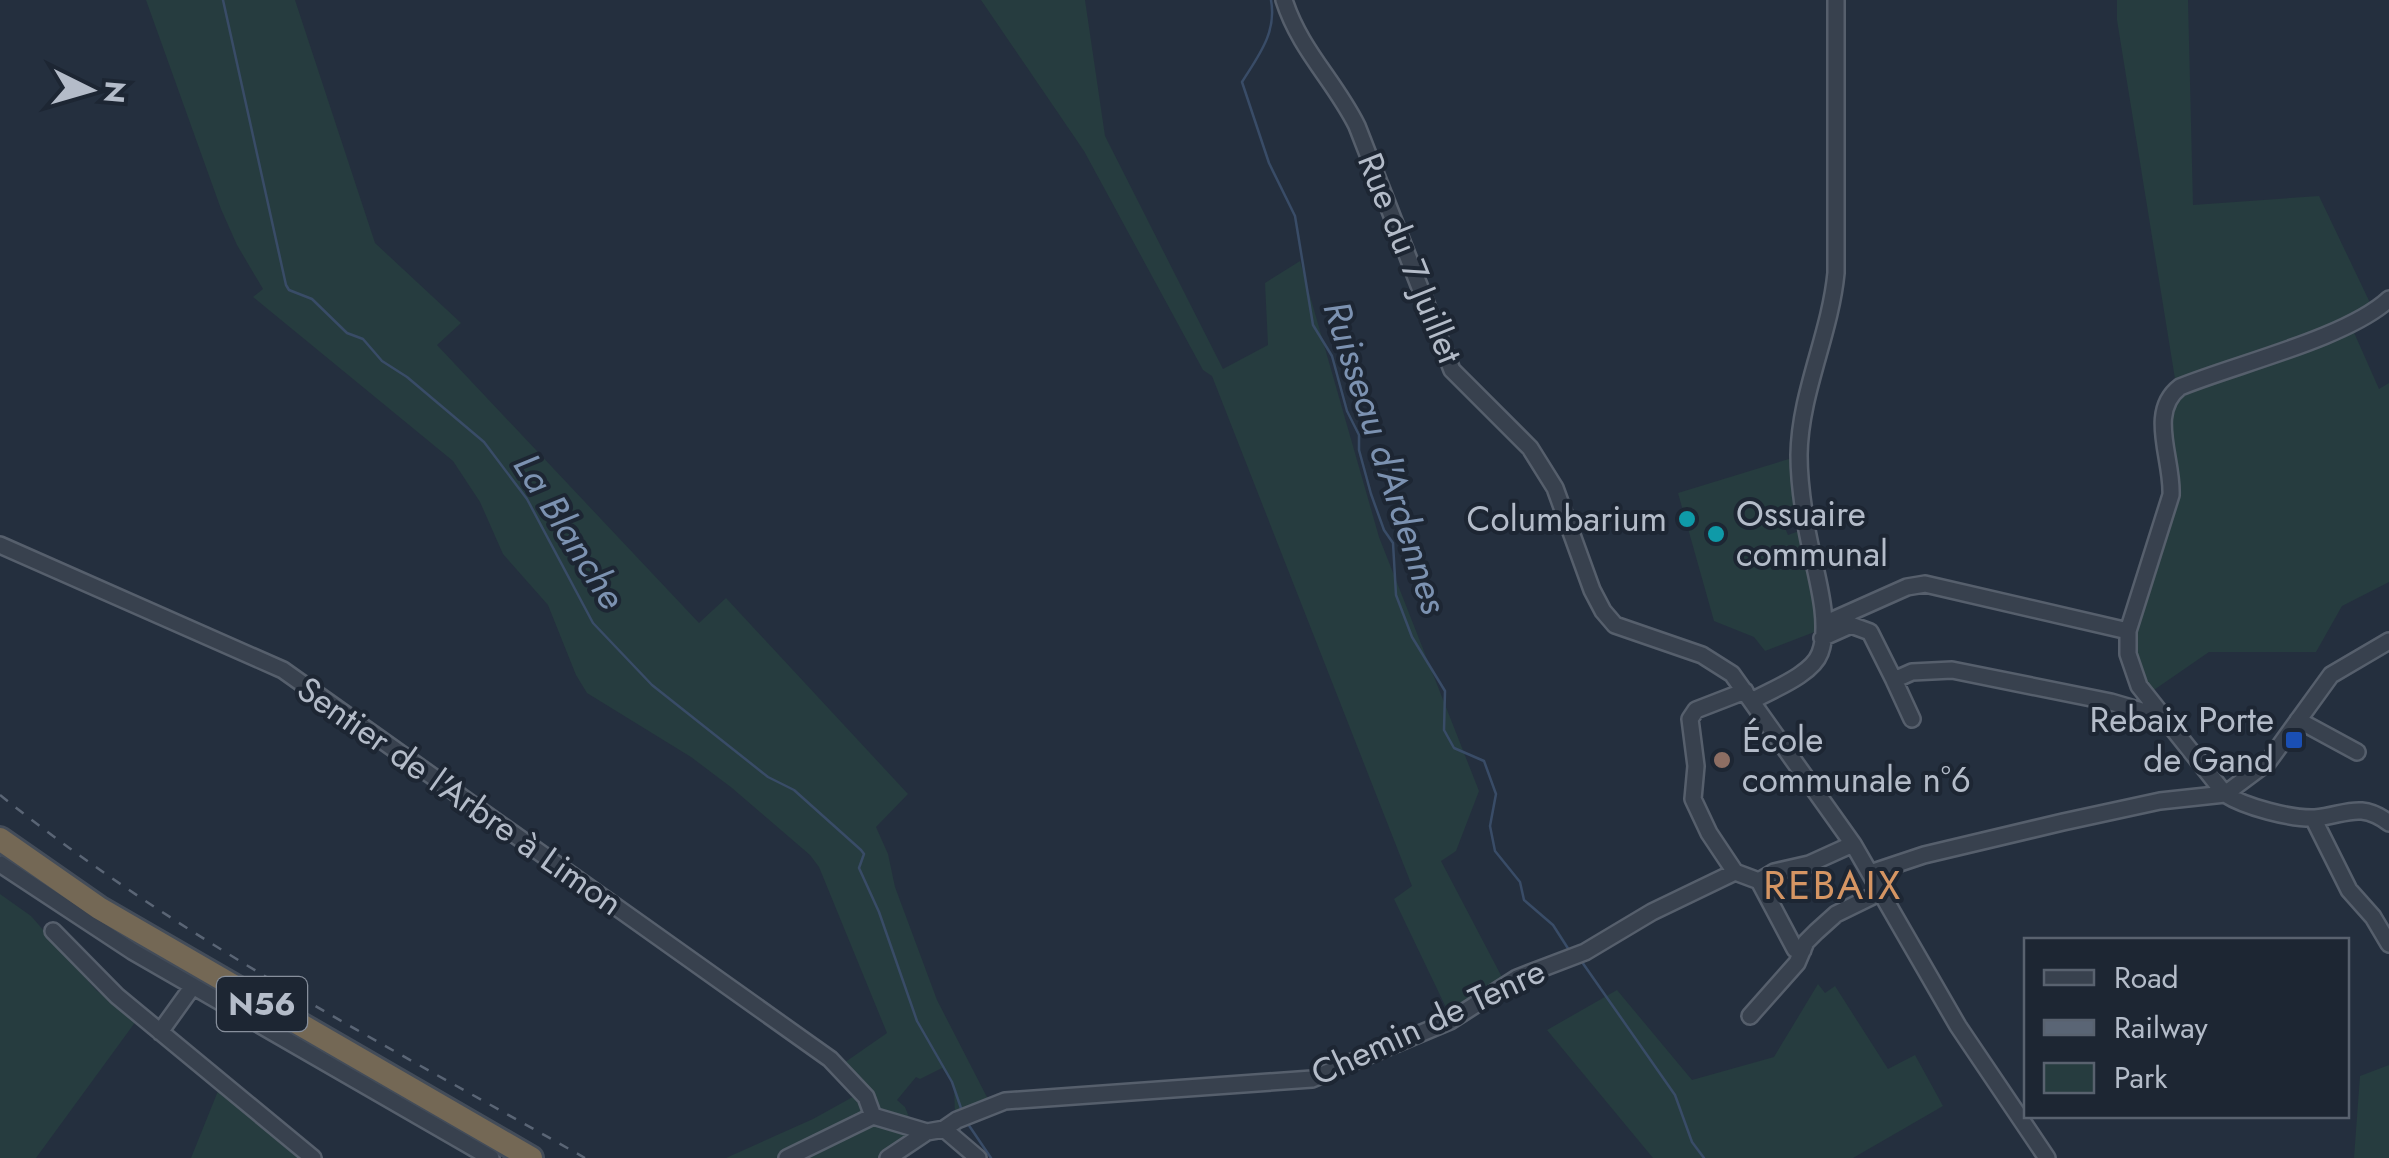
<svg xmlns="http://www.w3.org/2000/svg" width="2389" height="1158" viewBox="0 0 2389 1158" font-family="Jost,sans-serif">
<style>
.green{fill:#263c3f}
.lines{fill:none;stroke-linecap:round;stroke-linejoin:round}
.stream{stroke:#394c67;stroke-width:2.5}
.minor-casing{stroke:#565f6c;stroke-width:20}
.highway-casing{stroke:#434c59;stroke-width:28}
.minor{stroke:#38414e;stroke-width:15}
.highway{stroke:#746855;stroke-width:22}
.rail{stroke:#5a6575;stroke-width:2.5;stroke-dasharray:10 10;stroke-linecap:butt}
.culture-dot{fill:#0f9aa8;stroke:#1d2633;stroke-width:4}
.transit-dot{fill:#1a4fb4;stroke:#1d2633;stroke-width:4}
.education-dot{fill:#8d6e63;stroke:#1d2633;stroke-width:4}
.labels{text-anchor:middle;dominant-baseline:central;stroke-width:8;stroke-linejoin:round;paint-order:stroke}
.shield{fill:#1d2633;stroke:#878f9c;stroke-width:2.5}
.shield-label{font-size:32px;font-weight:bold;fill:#b4bcc9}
.street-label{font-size:35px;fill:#b4bcc9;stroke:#1d2633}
.poi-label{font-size:35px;fill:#b4bcc9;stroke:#1d2633;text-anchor:start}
.water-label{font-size:38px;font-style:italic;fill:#7c92b1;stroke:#1d2633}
.quarter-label{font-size:40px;letter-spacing:2.5px;fill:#d59563;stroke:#1d2633}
</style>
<rect width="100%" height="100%" fill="#242f3e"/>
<path class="green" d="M146,0h149l80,243 86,80 -24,22 262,278 27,-25 182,196 -32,33 12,27 7,33 42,113 53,103 -35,14 -1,-33 -12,-16 -22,11 -4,-2 -19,23 8,7 11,28 -37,23h-153l87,-39 47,-26 -19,-28 46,-32 -68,-166 -9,-12 -78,-67 -41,-31 -104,-64 -11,-18 -28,-70 -45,-51 -23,-52 -27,-41 -200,-164 10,-8 -26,-44 -16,-36z
M981,0h104l20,136 118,233 45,-24 -3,-62 35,-22 79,276 100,254 -23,60 -15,10 64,122 -55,33 -56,-117 18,-13 -200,-510 -9,-6 -119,-219z
M2117,0h71l5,205 126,-9 54,113 -197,76 -59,-365z
M2352,328l27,61 10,-6v199l-47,24 -26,46h-107l-58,40 -16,-24 -5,-25 35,-107 -1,-116 5,-19 47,-22z
M1792,458l5,54 -16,6 7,17 14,-5 14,80 1,21 -52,20 -11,-14 -40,-16 -36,-128z
M0,894l31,22 66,75 42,26 -103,141h-36z
M1818,984l7,9 10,-7 53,83 27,-14 28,51 -90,52h-200l-106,-128 70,-40 75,90 82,-23z
M2389,1065v93h-35l6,-82z
M220,1086l87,72h-116z"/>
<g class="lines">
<path class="stream" d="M223,0l63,285 3,5 23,9 35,34 16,6 19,22 25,16 77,65 43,57 66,124 59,62 116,92 26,13 67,60 3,4 -5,14 20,44 38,109 35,61 10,29
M1271,0c6,32 -12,55 -29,82l27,81 26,53 18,109 19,31 15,55 12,24v15l12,44 13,36 9,13 3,52 16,42 33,54 -1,39 10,18 30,13 12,33 -6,32 5,25 25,31 4,18 29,25 16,25
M1582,962l93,133 17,47 12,16
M968,1124l23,34"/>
<defs>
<path id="minor" d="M1284,0c16,50 50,80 73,126l95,244 78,78 25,40 37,102 11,21 12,14 87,30 30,19 121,170 105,182 89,132
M2389,299c-42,39 -153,65 -209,88 -33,25 -7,72 -9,108l-43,136v23l11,32 86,108c20,13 66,25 90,24 31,-3 45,-17 74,5
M0,545l283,125 547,389 36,38 7,19
M1824,624l83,-37 18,-3 203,47
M1822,638l29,-13 19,7 24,48 18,-8 40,-2 159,32 51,15
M1894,680l18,39
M1745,691l-49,19 -6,9 6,47 -3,33 16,34 26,39 24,9
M1752,701c19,-11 60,-26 68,-48 13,-34 -9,-93 -14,-129 -4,-23 -7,-47 -7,-69 1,-63 31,-120 37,-182v-273
M2298,720l59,32
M2313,818l36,72 24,27 16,27
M0,864l132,87 359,207
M1870,873l54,-18 139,-33 97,-21 65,-7 43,-32 63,-87 58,-34
M1759,881l15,-9 35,-8 44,-20
M1759,881l36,68 8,1
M53,931l64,65 196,162
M1750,1016l47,-53 9,-21 10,-10 20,-18 45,-22
M160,1032l33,-46
M944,1129l34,29
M787,1158l86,-42 54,16
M888,1158l39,-26 17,-3 13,-9 48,-19 307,-22 138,-58 67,-43 68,-26 67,-40 83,-40"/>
<path id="highway" d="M0,839l99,69 432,250"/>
</defs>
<use href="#minor" class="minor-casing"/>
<use href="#highway" class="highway-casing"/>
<use href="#minor" class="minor"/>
<use href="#highway" class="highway"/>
<path class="rail" d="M0,795c179,144 386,250 585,363"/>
</g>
<g class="culture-dot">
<circle cx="1687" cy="519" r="10"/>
<circle cx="1716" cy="534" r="10"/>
</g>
<rect class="transit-dot" x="2284" y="730" width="20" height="20" rx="5"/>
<circle class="education-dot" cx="1722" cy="760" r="10"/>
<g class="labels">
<rect class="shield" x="217" y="977" width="90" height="54" rx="8"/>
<g class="shield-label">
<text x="262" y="1004">N56</text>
</g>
<g class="street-label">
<text transform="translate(1410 258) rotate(68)">Rue du 7 Juillet</text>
<text transform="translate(460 796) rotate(35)">Sentier de l'Arbre à Limon</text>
<text transform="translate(1428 1022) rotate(-25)">Chemin de Tenre</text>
</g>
<g class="poi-label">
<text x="1736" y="514">Ossuaire<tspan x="1736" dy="40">communal</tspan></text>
<text x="1667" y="519" text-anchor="end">Columbarium</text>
<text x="2274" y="720" text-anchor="end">Rebaix Porte<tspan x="2274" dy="40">de Gand</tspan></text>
<text x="1742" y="740">École<tspan x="1742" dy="40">communale n°6</tspan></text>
</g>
<g class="water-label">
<text transform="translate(1386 457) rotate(72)">Ruisseau d'Ardennes</text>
<text transform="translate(570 531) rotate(58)">La Blanche</text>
</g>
<g class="quarter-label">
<text x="1833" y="885">REBAIX</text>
</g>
</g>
<rect x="2024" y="938" width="325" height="180" fill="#1d2633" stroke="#59626f" stroke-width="2.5"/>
<rect x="2044" y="970" width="50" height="15" fill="#38414e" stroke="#59626f" stroke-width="2.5"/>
<text x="2114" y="988" font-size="30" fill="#b4bcc9">Road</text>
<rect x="2044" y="1020" width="50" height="15" fill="#5a6575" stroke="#59626f" stroke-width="2.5"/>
<text x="2114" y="1038" font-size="30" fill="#b4bcc9">Railway</text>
<rect x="2044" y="1063" width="50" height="30" fill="#263c3f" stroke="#59626f" stroke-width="2.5"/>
<text x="2114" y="1088" font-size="30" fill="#b4bcc9">Park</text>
<g transform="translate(90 90) rotate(95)" stroke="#1d2633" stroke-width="8" paint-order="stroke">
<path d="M0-8L18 38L0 25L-18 38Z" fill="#b4bcc9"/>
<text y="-15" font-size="28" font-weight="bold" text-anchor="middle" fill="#b4bcc9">N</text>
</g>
</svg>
